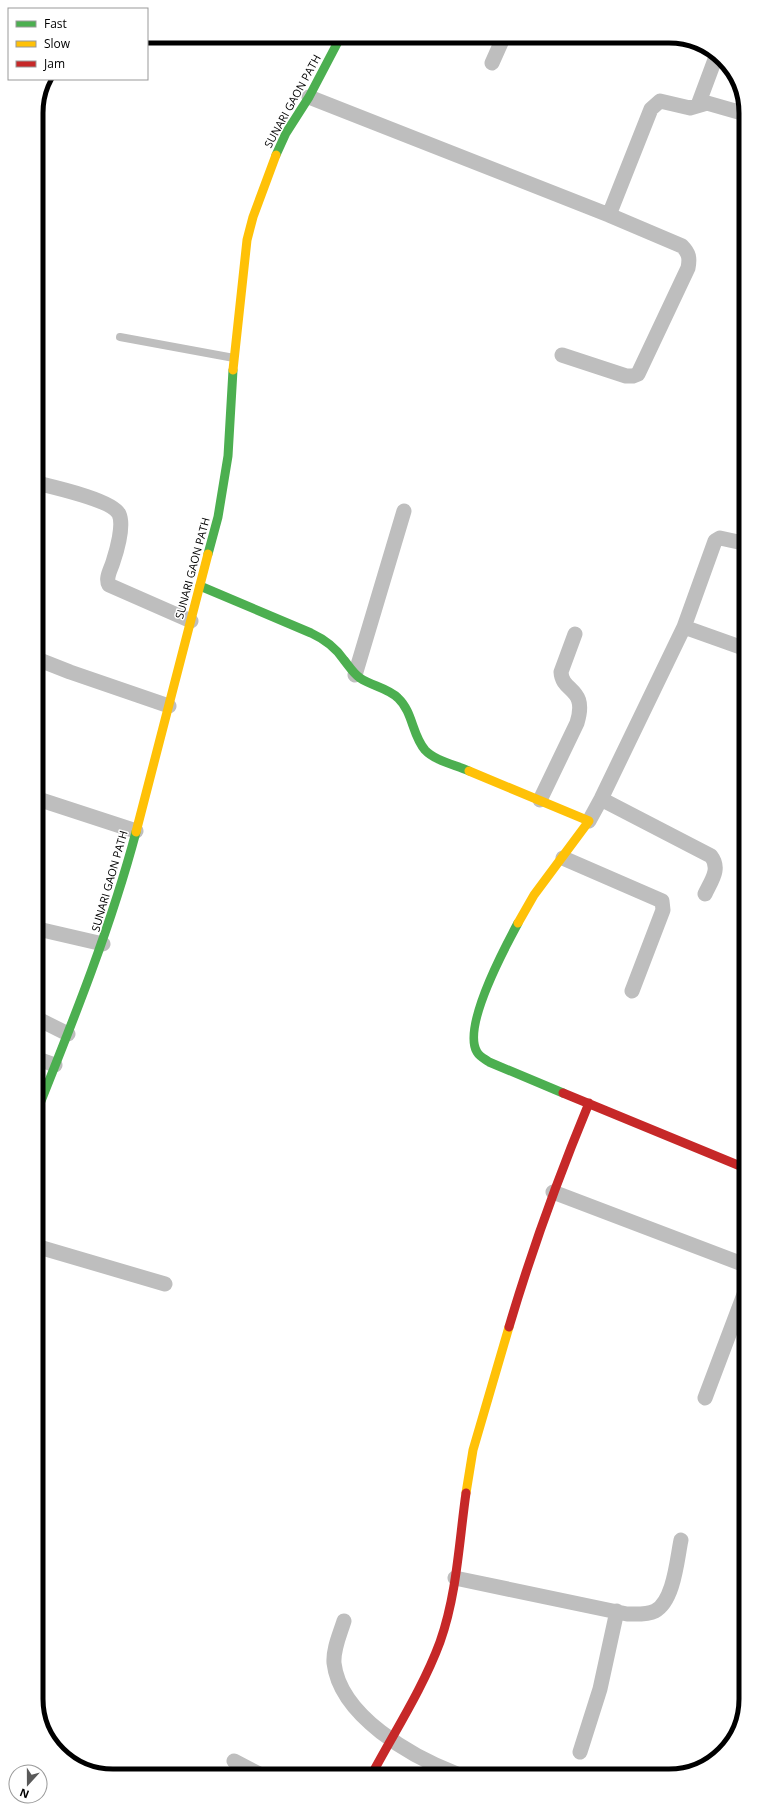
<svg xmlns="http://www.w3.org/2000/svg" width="782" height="1812" viewBox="0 0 782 1812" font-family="'Open Sans',sans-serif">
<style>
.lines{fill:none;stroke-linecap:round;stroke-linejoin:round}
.lane{stroke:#bebebe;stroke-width:8}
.street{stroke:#bebebe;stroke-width:15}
.fast{stroke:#4caf50;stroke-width:9}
.slow{stroke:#ffc107;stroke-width:9}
.jam{stroke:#c62828;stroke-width:9}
.labels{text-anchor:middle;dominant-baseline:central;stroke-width:3;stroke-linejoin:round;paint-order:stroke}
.street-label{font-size:11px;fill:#000;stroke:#fff}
.rim{fill:none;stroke:#000;stroke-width:5}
</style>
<rect width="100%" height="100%" fill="#fff"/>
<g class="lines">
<path class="lane" d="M120,337l114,21"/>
<path class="street" d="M492,63l12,-27
M309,97l300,118 73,31c7,7 8,12 6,22l-50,106 -5,2h-7l-64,-21
M698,105l19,-51
M609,215l42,-106 9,-8 30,7 17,-5 35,10
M37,483c16,4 75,17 82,31 5,11 -2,36 -6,48 -2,7 -8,16 -4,23l82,36
M684,627l59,21
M37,659l33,13 99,34
M355,675l49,-164
M38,799l98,32
M601,799l110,57c10,13 0,25 -6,38
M540,800l37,-77c11,-36 -15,-30 -16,-51l14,-38
M589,821l12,-22 83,-172 31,-86 5,-3 23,5
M563,858l99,43 1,9 -31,81
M38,929l65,15
M38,1019l30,15
M38,1059l17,6
M553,1192l192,73
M39,1247l126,37
M705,1398l40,-106
M455,1578l172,36c9,0 20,1 28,-3 19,-10 22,-52 26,-71
M344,1621c-4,13 -11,28 -10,42 6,53 78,94 123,111
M580,1752l20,-63 17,-78
M234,1761l27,14"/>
<path class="fast" d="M276,155l10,-22 23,-36 32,-61
M208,554l10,-37 10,-61 5,-86
M200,586l111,47c13,6 25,15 33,27 5,6 9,13 16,18 12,8 28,10 38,20 15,14 14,37 27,52 10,11 31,15 44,21
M518,923c-13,24 -56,104 -41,129 3,5 8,7 12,10l74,31
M39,1106c36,-90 72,-180 97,-274"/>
<path class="slow" d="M233,370l14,-130 6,-23 23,-62
M469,771l120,50 -55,74 -16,28
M136,832l72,-278
M466,1493l7,-43 36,-123"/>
<path class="jam" d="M563,1093l182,75
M509,1327c23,-78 49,-149 80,-224
M372,1774c23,-43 51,-86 68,-132 17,-48 19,-100 26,-149"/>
</g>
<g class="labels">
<g class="street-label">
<text transform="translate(292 101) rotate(-61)">SUNARI GAON PATH</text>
<text transform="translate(192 568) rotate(-75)">SUNARI GAON PATH</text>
<text transform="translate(109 881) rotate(-74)">SUNARI GAON PATH</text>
</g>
</g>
<path d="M0 0H782V1812H0ZM113 43H669A70 70 0 0 1 739 113V1699A70 70 0 0 1 669 1769H113A70 70 0 0 1 43 1699V113A70 70 0 0 1 113 43Z" fill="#fff" fill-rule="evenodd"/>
<path class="rim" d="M113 43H669A70 70 0 0 1 739 113V1699A70 70 0 0 1 669 1769H113A70 70 0 0 1 43 1699V113A70 70 0 0 1 113 43Z"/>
<rect x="8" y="8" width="140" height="72" fill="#ffffff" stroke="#999999"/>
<rect x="16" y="21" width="20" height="6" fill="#4caf50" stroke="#999999"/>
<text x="44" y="28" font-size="12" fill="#000000">Fast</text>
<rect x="16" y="41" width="20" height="6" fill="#ffc107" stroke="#999999"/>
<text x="44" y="48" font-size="12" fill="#000000">Slow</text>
<rect x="16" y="61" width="20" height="6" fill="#c62828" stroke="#999999"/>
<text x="44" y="68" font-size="12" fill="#000000">Jam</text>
<g transform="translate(28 1784) rotate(201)"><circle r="19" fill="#ffffff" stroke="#999999"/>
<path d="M0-3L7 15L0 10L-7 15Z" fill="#595959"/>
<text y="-6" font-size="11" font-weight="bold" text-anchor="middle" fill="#000000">N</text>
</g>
</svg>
